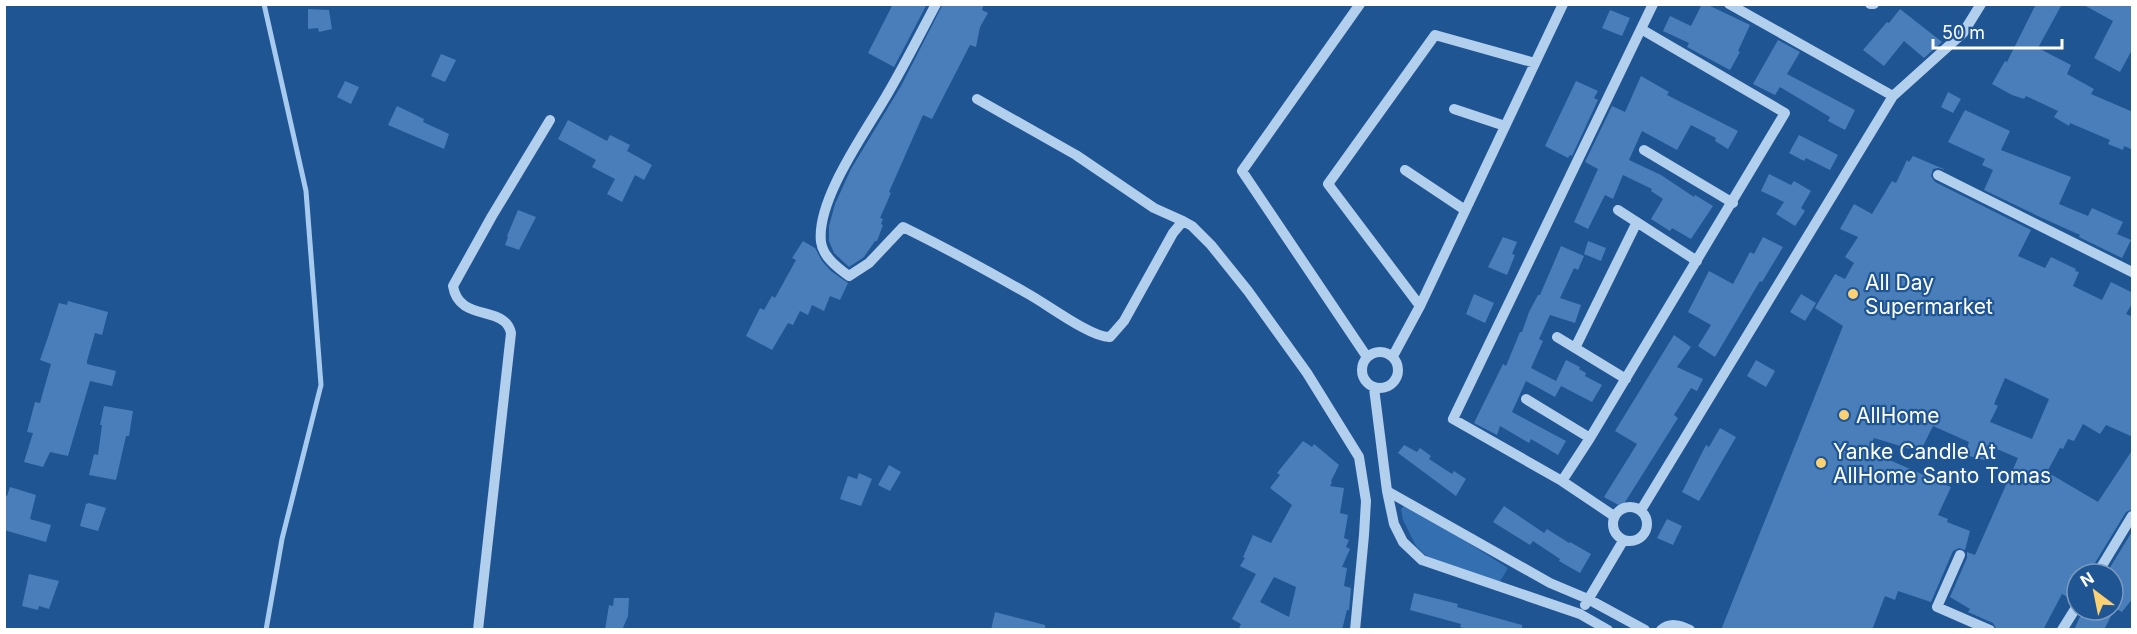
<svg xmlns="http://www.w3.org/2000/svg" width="2137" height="634" viewBox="0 0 2137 634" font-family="Inter,sans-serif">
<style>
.green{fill:#346fb1}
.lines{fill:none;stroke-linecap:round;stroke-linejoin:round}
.stream{stroke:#a7caef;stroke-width:5}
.building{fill:#497eba;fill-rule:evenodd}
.minor{stroke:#b3cfee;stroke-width:10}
.poi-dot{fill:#fbd174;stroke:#205594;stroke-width:2}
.labels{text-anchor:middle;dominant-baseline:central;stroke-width:4.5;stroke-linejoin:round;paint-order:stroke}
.poi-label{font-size:21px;fill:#fff;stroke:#205594;text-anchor:start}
</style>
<rect width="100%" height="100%" fill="#205594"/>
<path class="green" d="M1405,505l5,1 98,62 -9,15 -71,-25 -12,-12 -13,-26 -2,-11z"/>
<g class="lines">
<path class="stream" d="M264,4l42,187 15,194 -39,154 -16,91"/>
</g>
<path class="building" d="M893,4h34l-33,63 -26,-14z
M943,4h41l-2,6 6,3 -8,14 -4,20 -6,-2 -38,74 -9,-4 -34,77 2,1 -11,25 3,1 -2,5 2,1 -6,16h-2l-11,16 -15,10 -15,-14 -5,-12v-15l6,-22 16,-35 50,-83z
M1702,4h4l44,21 -12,26 2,1 -10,18 -43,-23 2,-4 -26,-12 7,-15 21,10z
M2036,4h26l-24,44 33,17 -4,9 27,15 -3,5 42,18v38l-9,-4 -1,4 -15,-6 2,-4 -40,-17 -1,3 -15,-9 4,-6 -32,-15 -2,3 -12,-4 -20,-11 13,-23 2,1z
M2082,4h51v44l-13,24 -26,-14 19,-37z
M308,9l21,1 3,19 -13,3 -1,-4 -10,1z
M1900,9l42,33 -18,16 -20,-17 -20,25 -21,-16 24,-28 2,1z
M1610,10l20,8 -8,18 -20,-8z
M1778,40l22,12 -13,22 68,36 -10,20 -17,-9 2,-4 -50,-30 -5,8 -22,-11z
M441,54l15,6 -11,22 -14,-6z
M1641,76l28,16 -2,3 71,36 -10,18 -13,-8 1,-3 -25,-13 -14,25 -35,-19 -13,29 32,15 33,22 1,-2 18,11 -22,33 -19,-11 -2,3 -19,-12 12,-20 -12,-8 1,-2 -29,-14 -10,24 -8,-4 -17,34 -14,-7 24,-53 -13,-7 27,-56 13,6z
M345,81l14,6 -8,17 -14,-7z
M1576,81l22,10 -4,7 4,2 -26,56 -2,-1 -2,3 -23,-12z
M1948,92l13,7 -8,14 -12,-6z
M397,106l27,13 -1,3 26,12 -5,15 -56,-24z
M1965,110l45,21 -9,19 70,27 -12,27 29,12 4,-8 31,14 -6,12 14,6 -9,18 -43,-21 1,-2 -40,-18 -56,-27 9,-20 -11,-5 3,-6 -37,-17z
M568,120l39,21 3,-6 20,10 -3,6 25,14 -8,15 -9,-5 -13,27 -15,-8 8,-15 -23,-12 4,-7 -38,-21z
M1799,135l39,20 -8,15 -24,-12 -2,3 -15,-8z
M1913,156l33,14 -8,-2 -5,1 -2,7 4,6 96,48 -13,26 27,12 6,-11 25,12 -1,2 4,1 -6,14 29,14 9,-18 22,11v9l-7,12 7,3v120l-27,-12 -6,9 -17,-10 -9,17 -6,-2 -5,10 -3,-1 -13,24 51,30 35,-53v60l-7,3 -36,59 -2,-2 -2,5h-9v25l-4,1 -11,-6 -19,36h-46l-4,-7 -25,-11 2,-3 -20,-12 17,-39v-6l8,3 43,-97 -26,-11 -4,14 -23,-6 4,-13 -36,-16 -13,26 -46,-14 -5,13 82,36 -13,28 10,4 -1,3 23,9 -5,19 -6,-2 -6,3 -22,51 -33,-11 -3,9 -10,-4 -13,34h-151l122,-304 -28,-18 20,-34 10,5 9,-16 -9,-6 13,-20 -18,-8 14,-25 18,10 20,-33 4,2 11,-23 2,2zM2005,378l44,21 -17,40 -42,-17 8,-16 -4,-2z
M1769,174l22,11 3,-4 17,10 -10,17 4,3 -10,15 -19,-12 8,-12 -23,-11z
M518,210l18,7 -17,33 -14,-5 3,-8 -1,-1z
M1503,237l14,5 -5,12 3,1 -8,20 -19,-8z
M1763,237l20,10 -21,35 -2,-1 -45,76 -17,-11 13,-21 -23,-13 21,-41 24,13 17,-32 4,2z
M803,241l12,7 7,13 9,10 17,12 -8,17 -10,-4 -6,15 -12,-6 -4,10 -8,-4 -7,14 -5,-2 -16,27 -26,-14 14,-28 4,2 8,-14 3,2 21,-38 -4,-2z
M1588,241l18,7 -5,13 -17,-7z
M1561,246l23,10 -6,14 -4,-2 -14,30 21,7 -6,18 -25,-8 -11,24 4,2 -12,27 25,13 10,-21 14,7 -1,2 7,4 -1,3 17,9 -10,17 -31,-16 -6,11 -29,-16 -14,31 54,29 -8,14 -27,-16 -2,4 -29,-17 -3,9 -23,-12 29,-59 3,2 14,-34h2l7,-20 9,-17h2z
M1474,294l20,9 -9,20 -19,-9z
M1801,294l15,9 -11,18 -15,-9z
M68,301l40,11 -6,23 -7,-2 -8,28v3l29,7 -4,15 -22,-5 -22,75 -18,-4 -7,15 -19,-5 9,-29 -6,-1 8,-30 5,1 11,-39 -11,-4 8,-23 11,-34 8,2z
M1674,335l17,12 -14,20 26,12 -6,12 -6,-3 -17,27 4,3 -56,89 -18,-10 33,-53 -22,-13z
M1756,360l19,11 -9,16 -19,-11z
M104,406l29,5 -4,25h-3l-10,44 -27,-5 5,-21 4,1 4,-30h-2z
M1720,428l16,9 -37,64 -17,-9 24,-47 3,2z
M1303,441l9,6 2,-3 25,21 -8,16 1,1 -2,4 14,2 -4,25 8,2 -4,23 5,2 -3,7 4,2 -8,18 5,1 -3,18 7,2 -2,22h-2l-5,20h-104l3,-6 -9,-5 24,-45 -16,-8 5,-8 -2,-1 10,-22 18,8 21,-38 -22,-17 10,-13 -3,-2zM1274,577l22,10 -7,30 -29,-15z
M1404,445l13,7 3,-4 11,8 -2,3 23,15 2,-3 12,8 -10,17 -58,-43z
M889,465l12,7 -11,19 -12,-6z
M859,473l13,6 -11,27 -21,-7 8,-23 9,3z
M10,487l26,8 -6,24 21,6 -5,17 -42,-12v-35l3,1z
M89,503l17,5 -8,23 -18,-5 6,-22z
M1504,506l40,27 3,-4 22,14 1,-1 21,12 -11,19 -21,-12 1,-2 -27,-18 -3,4 -37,-23z
M1667,519l15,7 -9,19 -16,-7z
M2133,530v68l-11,14 -9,-5v-33h-7z
M29,574l30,7 -10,28 -10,-3 -1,4 -16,-4z
M1414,593l44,11 -1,3 65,18v5h-52l-10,-3 1,-3 -51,-14z
M614,598h15l-1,18 -6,14h-17l4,-25 4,1z
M2083,610h31l-10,20h-30z
M995,612l50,13v5h-54z"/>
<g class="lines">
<path class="minor" d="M936,4c-16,30 -31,60 -48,89 -21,37 -72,106 -67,149 2,15 17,26 28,34l20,-13 34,-36c43,21 85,44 127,68 18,10 62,43 80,42l14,-16 49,-88 10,-12 9,5 19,19 37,46 59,82 52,84 7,44 -2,34 -9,95
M1360,4l-118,167 125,186
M1729,4l164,92
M1870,4h4
M977,99l99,56 78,53 29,13
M1454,109l51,17
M1644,150l89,53
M1405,170l60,40
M1938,175l194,97
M1618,210l79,51
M1420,306l-92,-122 107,-149 100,28
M1557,337l69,42
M1575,348l62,-126
M1362 370a18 18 0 1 1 36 0a18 18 0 1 1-36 0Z
M1393,356l27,-50 143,-302
M1374,388l13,103 7,33 9,18 19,18 158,54 28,16
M1526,399l64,39
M1562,481l28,-43 195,-325 -144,-84
M1387,491l163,92 38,16 57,31
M1613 524a17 17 0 1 1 34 0a17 17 0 1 1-34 0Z
M1641,510l252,-414 70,-63 18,-29
M1614,516l-52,-35 -109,-62 200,-415
M1960,555l-23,52 53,23
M2097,574l35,-58
M1585,605l38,-64
M478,630l33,-297c-6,-29 -52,-10 -58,-47l39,-70 58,-96
M1661,630c9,-8 19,-5 29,0
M2062,630l15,-24"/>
</g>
<g class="poi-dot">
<circle cx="1853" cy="294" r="6"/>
<circle cx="1844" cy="415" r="6"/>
<circle cx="1821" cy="463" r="6"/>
</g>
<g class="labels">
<g class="poi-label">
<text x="1865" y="282">All Day<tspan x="1865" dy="24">Supermarket</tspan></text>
<text x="1856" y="415">AllHome</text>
<text x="1833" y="451">Yanke Candle At<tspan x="1833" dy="24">AllHome Santo Tomas</tspan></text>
</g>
</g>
<rect width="2137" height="634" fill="none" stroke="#ffffff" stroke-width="12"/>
<g transform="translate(2095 592) rotate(328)"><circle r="28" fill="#205594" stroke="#7999bf" stroke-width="1.5"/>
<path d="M0-4.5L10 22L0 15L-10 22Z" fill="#fbd174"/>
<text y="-9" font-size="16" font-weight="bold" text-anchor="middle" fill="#ffffff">N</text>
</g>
<path d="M1933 39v9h129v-9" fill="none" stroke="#ffffff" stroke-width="3"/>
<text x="1942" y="39" font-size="18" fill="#ffffff" stroke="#205594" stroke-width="4.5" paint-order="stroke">50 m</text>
</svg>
